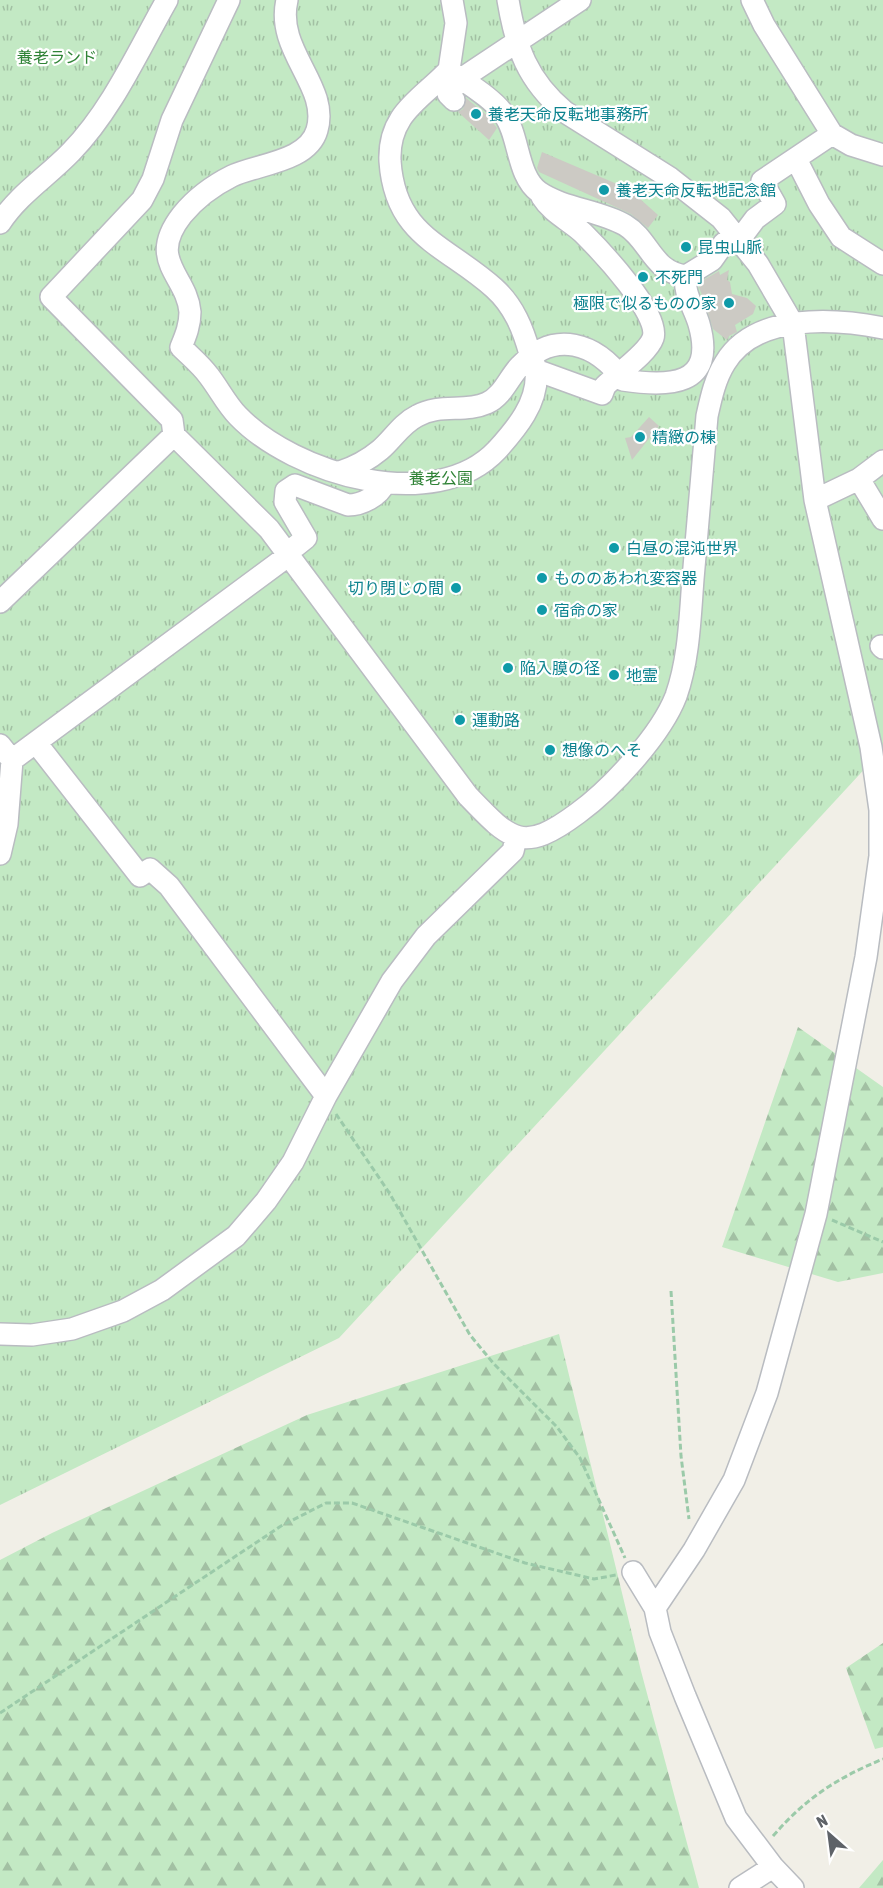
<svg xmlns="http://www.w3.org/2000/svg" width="883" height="1888" viewBox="0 0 883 1888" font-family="'Asap Condensed','Noto Sans JP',sans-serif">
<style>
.forest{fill:url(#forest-firs)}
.park{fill:url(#park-tufts)}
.building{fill:#cccac4}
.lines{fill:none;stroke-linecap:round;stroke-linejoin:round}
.minor-casing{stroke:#b9bcc1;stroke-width:24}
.path{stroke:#9bcaa9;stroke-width:3;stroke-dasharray:6 3;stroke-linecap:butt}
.minor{stroke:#fff;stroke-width:21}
.culture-dot{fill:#0f9aa8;stroke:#fff;stroke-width:2}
.labels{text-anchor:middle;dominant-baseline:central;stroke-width:4.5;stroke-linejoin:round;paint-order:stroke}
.park-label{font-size:16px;fill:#308337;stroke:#fff}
.culture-label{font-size:16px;fill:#0d838f;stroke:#fff;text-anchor:start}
</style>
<defs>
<pattern id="forest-firs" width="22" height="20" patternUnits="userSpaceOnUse" patternTransform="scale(1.5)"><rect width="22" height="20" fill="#c3e9c4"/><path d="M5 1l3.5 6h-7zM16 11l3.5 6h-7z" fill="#a2c0a3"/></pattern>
<pattern id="park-tufts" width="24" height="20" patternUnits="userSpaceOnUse" patternTransform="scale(1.5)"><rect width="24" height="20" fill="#c3e9c4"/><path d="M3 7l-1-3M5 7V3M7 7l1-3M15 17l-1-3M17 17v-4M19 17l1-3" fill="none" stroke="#a2c0a3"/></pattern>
</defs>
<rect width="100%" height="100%" fill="#f1efe7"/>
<path class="forest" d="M798,1027l85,60v186l-45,9 -116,-35z
M559,1334l82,337 58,217h-699v-328l52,-27 255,-118z
M883,1643v104l-8,2 -29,-81z
M883,1860v28h-24z"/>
<path class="park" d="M0,0h883v749l-544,589 -339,167z"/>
<path class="building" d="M466,98l22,18 9,12 -8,12 -31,-28 5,-3z
M542,152l75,32 22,14 19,17 -10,13 -17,-14 -92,-42 -2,-4z
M729,270l-2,10 3,2 2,12 15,4 9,8 -3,8 -18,11 2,7 -8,4 -2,4 -14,-11 -7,-23 1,-4 -3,-1 -5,-14 1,-5 19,-11 1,4z
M649,417l10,9 -27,34 -7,-22 6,-1z"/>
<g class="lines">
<defs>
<path id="minor" d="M229,0l-57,120 -19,59 -11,21 -91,97 121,123 2,15 95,94 199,267c43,45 55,58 110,17 33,-24 83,-78 98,-117 13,-37 14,-78 17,-117 5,-54 9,-109 14,-163 4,-18 8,-37 18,-53 30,-50 109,-45 158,-35
M287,0c-12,51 43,86 30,130 -9,32 -60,34 -85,46 -18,9 -37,23 -50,39 -36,46 5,60 8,97 0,13 -4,23 -9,35 9,9 20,18 28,29 10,13 18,29 29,40 56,58 197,100 259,34 19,-21 42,-48 39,-79 0,-6 -5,-12 -6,-17 -7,-25 -16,-48 -36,-66 -48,-43 -99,-51 -104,-127 -2,-48 32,-62 59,-91
M452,0l4,23 -7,47c17,13 41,26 54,43 17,22 13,62 36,79 25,17 60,18 86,33 25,15 27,47 61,51
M508,0c8,48 19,80 57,112l105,66 51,40 37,46 35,60 22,176 56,247 9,63v46l-14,101 -50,257 -49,179 -33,87 -40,70 -39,58
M752,0l12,25 68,109 19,11 32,10
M454,100l-6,-6 13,-15 119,-79
M796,159l23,45 22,33 42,27
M0,223c19,-29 47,-46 71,-71 41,-42 67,-101 96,-152
M740,239l15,-20 20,-15 -13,-23 70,-47
M536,370l66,24 3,-8c12,-12 43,-33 48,-48 8,-24 -53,-88 -70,-105 -14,-13 -31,-20 -41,-36
M340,472c15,-5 28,-12 40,-22 13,-11 21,-26 37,-34 23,-13 48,-3 70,-13 16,-7 22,-26 33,-37 35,-37 76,-23 103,14 45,7 94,7 76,-56 -5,-17 -16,-31 -13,-48l26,-16 12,-17
M859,479l24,40
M815,500l44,-21 24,-18
M296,546l10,-8 -21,-36 1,-11 9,-6 53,20c14,0 31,-9 37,-22
M0,602l174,-167
M881,646l2,2
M37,744l103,132 10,-7 19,17 157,210
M0,745l12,15 -5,64 -7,30
M12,760l277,-205
M0,1334l32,1 40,-6 51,-18 39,-21 74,-54 30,-35 27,-39 33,-66 66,-115 34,-45 87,-85 3,-13
M633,1572l22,36 5,24 25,64 51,122 37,49 20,21
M740,1888l33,-21"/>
</defs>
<use href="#minor" class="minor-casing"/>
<path class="path" d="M336,1114l54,80 80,141 24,29 63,63 23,31 45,100
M832,1220l51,22
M671,1291l10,165 8,63
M0,1713l281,-187 45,-23h26l173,60 69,16 22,-4
M773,1836c33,-38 64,-58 110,-77"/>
<use href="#minor" class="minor"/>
</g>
<g class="culture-dot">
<circle cx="476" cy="114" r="6"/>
<circle cx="604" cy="190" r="6"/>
<circle cx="686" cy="247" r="6"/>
<circle cx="643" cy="277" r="6"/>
<circle cx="729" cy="303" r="6"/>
<circle cx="640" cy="437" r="6"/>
<circle cx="614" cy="548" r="6"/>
<circle cx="542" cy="578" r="6"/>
<circle cx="456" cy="588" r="6"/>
<circle cx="542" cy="610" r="6"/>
<circle cx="508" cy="668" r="6"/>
<circle cx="614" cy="675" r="6"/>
<circle cx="460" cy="720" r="6"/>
<circle cx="550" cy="750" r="6"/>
</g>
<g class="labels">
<g class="park-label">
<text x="57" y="57">養老ランド</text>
<text x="441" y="478">養老公園</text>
</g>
<g class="culture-label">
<text x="488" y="114">養老天命反転地事務所</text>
<text x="616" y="190">養老天命反転地記念館</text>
<text x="698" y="247">昆虫山脈</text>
<text x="655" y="277">不死門</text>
<text x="717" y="303" text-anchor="end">極限で似るものの家</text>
<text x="652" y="437">精緻の棟</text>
<text x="626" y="548">白昼の混沌世界</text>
<text x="554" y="578">もののあわれ変容器</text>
<text x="444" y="588" text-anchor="end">切り閉じの間</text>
<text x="554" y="610">宿命の家</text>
<text x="520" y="668">陥入膜の径</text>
<text x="626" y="675">地霊</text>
<text x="472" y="720">運動路</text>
<text x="562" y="750">想像のへそ</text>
</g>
</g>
<g transform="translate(829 1834) rotate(332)" stroke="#ffffff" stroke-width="4.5" paint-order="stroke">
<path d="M0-4.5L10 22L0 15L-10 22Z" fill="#5e6268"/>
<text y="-9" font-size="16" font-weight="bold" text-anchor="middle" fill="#5e6268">N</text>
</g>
</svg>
